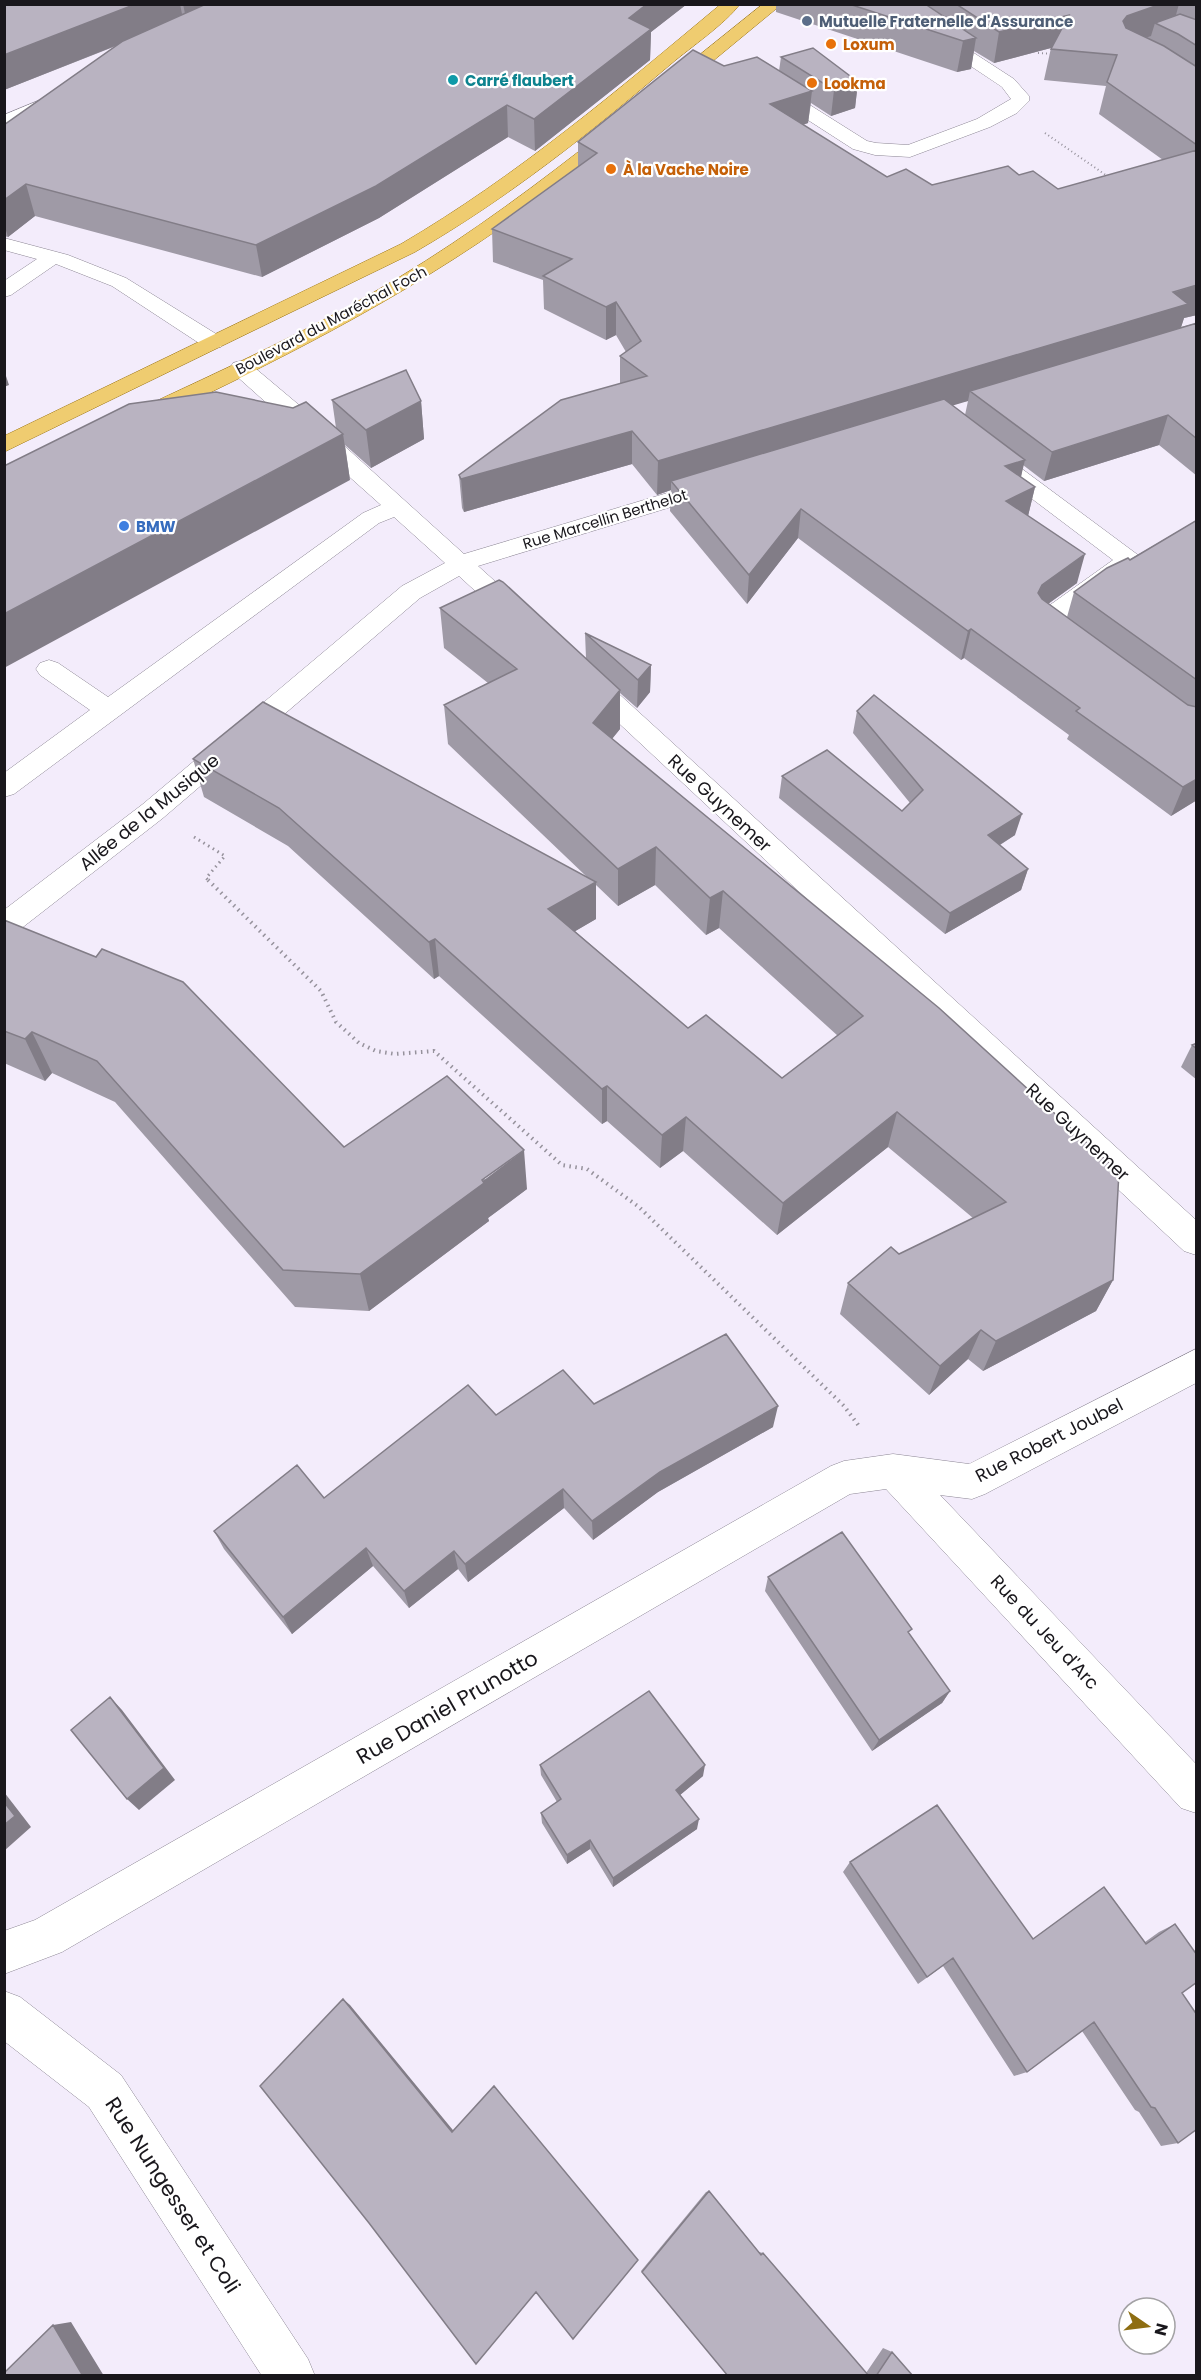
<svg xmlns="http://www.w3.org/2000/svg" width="1201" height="2380" viewBox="0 0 1201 2380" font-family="Poppins,sans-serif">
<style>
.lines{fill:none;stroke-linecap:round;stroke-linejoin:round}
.minor-casing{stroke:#8c8694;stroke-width:1}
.major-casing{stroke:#9e7715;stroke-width:1}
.path-far2{stroke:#96929c;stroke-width:2;stroke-dasharray:1 3;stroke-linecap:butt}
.path-far1{stroke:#96929c;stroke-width:3;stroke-dasharray:1.5 4;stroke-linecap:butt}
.path{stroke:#96929c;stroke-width:4;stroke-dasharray:1.5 4.5;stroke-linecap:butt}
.minor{fill:#fff;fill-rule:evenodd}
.major{fill:#efcc70;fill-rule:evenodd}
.wall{fill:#9f9aa6;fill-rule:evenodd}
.shaded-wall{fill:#827d87}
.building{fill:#b9b3c1;stroke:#827d87;stroke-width:1.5}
.service-dot{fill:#5c6f8a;stroke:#fff;stroke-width:2}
.food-dot{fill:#e8710a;stroke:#fff;stroke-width:2}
.culture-dot{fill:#0f9aa8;stroke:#fff;stroke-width:2}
.shop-dot{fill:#3f7fe0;stroke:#fff;stroke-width:2}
.labels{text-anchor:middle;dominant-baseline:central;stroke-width:4.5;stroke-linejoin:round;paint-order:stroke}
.far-service-label{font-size:15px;font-weight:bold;fill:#4e5e75;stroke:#fff;text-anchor:start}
.far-food-label{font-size:15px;font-weight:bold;fill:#c56008;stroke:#fff;text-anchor:start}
.far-culture-label{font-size:15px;font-weight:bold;fill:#0d838f;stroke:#fff;text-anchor:start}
.far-street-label{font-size:15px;fill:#19171c;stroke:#fff}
.far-shop-label{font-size:15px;font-weight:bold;fill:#366cbe;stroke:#fff;text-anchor:start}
.street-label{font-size:18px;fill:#19171c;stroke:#fff}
.near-street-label{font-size:21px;fill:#19171c;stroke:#fff}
</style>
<rect width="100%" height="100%" fill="#f3ecfb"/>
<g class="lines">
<defs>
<path id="minor" d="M878,4h20l116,75 15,17v5l-12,12 -27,14 -80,30 -35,-2 -22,-6 -87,-56 -3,-4 3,-4h12l89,56 9,2 32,2 69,-26 34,-20 -9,-12z
M57,93l6,1 3,4 -3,4 -59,25v-12z
M4,238l64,17 58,23 95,59 3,5 -3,5 -8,1 -8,-1 -93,-61 -56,-22 -45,31 -7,2v-16l33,-22 -33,-9z
M241,361l8,2 50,42 165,149 240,-72 8,-2 8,2 4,5 -4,5 -242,74 50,45 4,6 -4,6 -9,2 -9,-2 -51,-47 -39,22 -257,220 -149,116 -10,3v-27l139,-106 259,-218 43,-23 -51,-46 -15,6 -365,271 -10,3v-24l86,-63 -50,-35 -4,-6 4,-6 9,-3 9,3 50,34 255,-184 18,-8 -148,-132 -3,-5 3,-5z
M998,455l8,2 132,98 3,5 -3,5 -76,56 15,11 4,6 -4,6c-17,4 -35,-9 -45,-23l4,-6 77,-55 -123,-93 -4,-5 4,-5z
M588,671l9,3 599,546v35l-12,-4 -605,-565 -4,-6 4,-6z
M1196,1349v34l-211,111 -13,5 -32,-4 256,269v49l-15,-5 -295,-319 -36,5 -788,458 -58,22v-43l31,-11 796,-454 13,-5 49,-7 76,10z
M4,1991l16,6 101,78 187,284 7,17h-53l-173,-269 -85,-66z"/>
<path id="major" d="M721,4h19c-15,20 -49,43 -69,60 -81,69 -163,134 -256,188l-411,200v-16l397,-192c116,-68 217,-154 320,-240z
M763,4h19l-103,85h-12l-3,-4 3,-4z
M612,129l7,2 2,4c-11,16 -53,44 -71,57 -127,96 -256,161 -399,229l-8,2 -8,-2 -3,-5 3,-5c89,-42 179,-82 263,-133 73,-44 141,-95 207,-147z"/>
</defs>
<use href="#minor" class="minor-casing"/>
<use href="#major" class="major-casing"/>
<path class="path-far2" d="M1038,53l16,1
M1045,133l65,45"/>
<path class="path-far1" d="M194,837l31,19 -19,22 3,3"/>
<path class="path" d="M208,880l113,111 15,31 23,21 17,8 19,3 39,-3 128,114 25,4 52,38 205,199 15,20"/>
<use href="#minor" class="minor"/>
<use href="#major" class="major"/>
</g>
<path class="wall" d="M4,4h683l-36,28 -1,28 -115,91 -27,-14 -129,81 -117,59 -227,-61 -27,21 -4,-1v-111l112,-79 -112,44z
M776,4h421v311l-13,3 -3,9 16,-4v153l-38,-31 -115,36 -21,-16 -2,12 14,10 -7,29 49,67 -29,21 19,13 7,-25 123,-72v280l-26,16 -104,-77 2,-4 -105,-77 -3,2 -163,-122 -51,66 -77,-93 1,-21 -14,5 -25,-31 -168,48 -2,-4 -3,-33 161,-91v-28l6,-4 -10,-17 -10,5 -62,-31 -1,-29 -50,-18 -1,-33 86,-62v-25l146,-76 55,5 2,-14 77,25 -3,26 -24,8 -20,-13 -3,20 -5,2 84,52 45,8 87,-10 39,14 105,-29 -64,-46 7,-28 -62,-6 7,-32 -57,15 -20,-12 -3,18 -14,3 -181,-60zM968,401l-3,14 -13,-10 10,-3z
M332,400l89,1 3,38 -53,29 -26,-23 5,35 -14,-52z
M440,608l146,50 -1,-25 66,32 -1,27 -13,16 -17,-15v36l-8,10 501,541 -17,31 -113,60 -15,-12 -39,36 -89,-81 8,-31 51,-29 74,-36 -85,-71 -111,88 -94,-84 -23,17 -53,-47 -5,3 -163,-148 -5,3 -146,-133 -84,-49 -11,-38 394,118 -139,-133 -4,-39 44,-22 -44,-35zM596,885l22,21 37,-21 51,50 13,-7 119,108 -56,42 -94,-50 -113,-97 21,-12z
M857,711l158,124 -15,10 28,24 -7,21 -76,44 -166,-136 3,-22 120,35 8,-8 -57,-70z
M4,920l340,227 183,42 -39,29 1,3 -120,90 -74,-4 -180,-205 -63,-29 -7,8 -41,-18z
M1197,1043v37l-16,-13 11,-22z
M594,1404l179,23 -115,65 -65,48 -29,-32 -96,74 -10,-13 -49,39 -36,-42 -81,68 -68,-85 -10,-18 110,-33 172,-83z
M768,1577l141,57 41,57 -8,12 -70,48 -107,-160z
M540,1765l163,11 -23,19 17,34 -84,58 -23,-38 -23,15 -25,-41 -1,-10 16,-11 -16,-27z
M850,1862l183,77 71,-52 41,55 14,-10 16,-8 7,69 -4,150 -17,3 -22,-34 -4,-2 -53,-79 -55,41 -13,4 -71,-110 -25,18 -75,-112z
M709,2191l50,61 4,1 103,120 17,-25 9,4 21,24h-185l-87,-105 65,-79z"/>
<path class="shaded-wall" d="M136,4h44l3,15 -179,71v-35z
M183,4h56l-51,24z
M647,4h40l-36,28 -1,28 -115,91 -1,-32 95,-101z
M1161,4h18l-7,25 -17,-6 -4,13 -32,11 4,-26 4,-5z
M1069,15l-7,30 -68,18 5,-31z
M976,38l-5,31 -14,3 6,-31z
M858,82l-3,26 -24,8 3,-26z
M812,91l-4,32 -41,13 3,-32z
M507,105l1,32 -129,81 -117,59 -6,-32z
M26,184l9,32 -27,21 -4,-13v-24z
M1197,285v30l-13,3 -6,19 -208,54 -2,10 -291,87 -6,-7v9l-14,5 1,-34z
M616,302v33l-10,5v-33z
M4,370l5,15 -5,2z
M421,401l3,38 -53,29 -5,-38z
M1168,415l-9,30 -115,36 8,-29z
M632,431v33l-168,48 -3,-33z
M343,434l7,46 -346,188v-54z
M1025,460l-7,29 -13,-23z
M1035,487l-7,29 -22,-15z
M801,509l-3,29 -51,66 2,-29z
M1085,554l-8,29 -43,31 4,-21 4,-8z
M971,629l-7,29 -3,2 7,-29z
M651,665l-1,27 -13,16 1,-28z
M620,690v39l-27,33v-39z
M1197,779v21l-26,16 12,-29z
M1022,814l-7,21 -33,21 6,-21z
M656,847l-1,38 -37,21v-37z
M1028,869l-7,21 -76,44 5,-21z
M596,882v37l-46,27 -2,-37z
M723,891l-4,37 -13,7 4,-37z
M435,939l4,37 -5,3 -5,-37z
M32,1032l20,41 -7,8 -20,-42z
M607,1086v35l-5,3v-35z
M897,1112l-9,35 -111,88 6,-32z
M686,1117l-3,34 -23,17 2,-33z
M524,1150l3,39 -39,29 1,3 -120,90 -9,-37z
M1113,1280l-17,31 -113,60 13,-30z
M981,1330l-13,29 -39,36 11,-29z
M778,1406l-5,21 -115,65 -65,48 -1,-19 68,-49z
M563,1489l1,19 -96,74 -3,-18z
M366,1548l7,18 -81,68 -9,-17z
M454,1551l4,18 -49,39 -5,-17z
M950,1691l-8,12 -70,48 7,-11z
M110,1697l12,13 53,70 -36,30 -12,-11z
M705,1765l-2,11 -29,24 2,-10z
M4,1792l27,35 -27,24z
M699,1819l-2,10 -84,58v-9z
M590,1840v9l-23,15v-9z
M343,1999l7,6 107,130 -5,-3z
M71,2322l33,54h-21l-30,-51z"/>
<path class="building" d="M4,4h132l-132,51z
M206,4h441l-18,14 22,11 -117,90 -27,-14 -131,81 -120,59 -230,-61 -22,16v-75l119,-84z
M849,4h76l51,34 -13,3z
M956,4h205l-34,12 -4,5 3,7 38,18 33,21v78l-90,-63 10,-27 -66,-6 18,-34 -70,17z
M1180,14l17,6v26l-19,-12 -23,-11z
M813,48l45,34 -24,8 -53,-33z
M693,50l31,16 33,-9 55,34 -42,13 117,73 19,-8 26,16 76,-19 11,9 14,-4 25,18 139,-39v135l-24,7 15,12 -530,157 -26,-30 -171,48 -2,-4 102,-75 86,-24 -27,-20 21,-15 -25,-39 -10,5 -63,-31 29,-17 -80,-30 105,-76 -19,-11z
M1197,323v116l-29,-24 -116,37 -82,-61z
M406,370l15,31 -55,29 -34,-30z
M216,392l77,16 13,-6 37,32 -339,180v-148l125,-62z
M944,399l81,61 -20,6 30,21 -29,14 79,53 -43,31 -4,8 4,6 146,106 9,2v72l-14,8 -107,-76 4,-3 -109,-79 -3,2 -167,-122 -52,66 -78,-94z
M1197,520v160l-123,-88 33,-24 21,-10 2,2z
M499,580l4,2 117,108 -27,33 346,285 180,164 -6,108 -117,61 -15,-11 -41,36 -92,-83 43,-36 8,7 107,-52 -109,-90 -114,91 -97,-86 -24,18 -55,-49 -5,3 -167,-150 -6,3 -150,-134 -86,-49 70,-57 333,180 -48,27 140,119 18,-13 76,63 81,-62 -140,-125 -13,7 -54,-51 -38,22 -174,-164 73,-36 -77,-61z
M585,633l66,32 -13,15z
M874,695l148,119 -34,21 40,34 -78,44 -168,-137 45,-26 75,61 21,-21 -66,-79z
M4,920l92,37 6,-8 81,33 161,165 103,-71 77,74 -42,30 2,3 -124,91 -77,-4 -186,-209 -65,-29 -7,7 -21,-8z
M1197,1043v6l-5,-4z
M726,1334l52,72 -118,66 -68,49 -29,-32 -98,75 -11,-13 -50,40 -38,-43 -83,69 -69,-86 83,-66 27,33 144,-113 28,30 67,-45 31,34z
M842,1532l70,97 -4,3 42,59 -71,49 -111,-163z
M649,1691l56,74 -29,25 23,29 -86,59 -23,-38 -23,15 -26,-42 20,-14 -21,-34z
M110,1697l54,71 -37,31 -56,-69z
M4,1802l11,14 -11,9z
M937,1805l96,134 71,-52 42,57 29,-20 22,31v27l-15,11 15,22v114l-19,14 -23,-35 -4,-1 -57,-85 -67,50 -74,-114 -26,19 -77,-115z
M343,1999l109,133 42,-46 144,174 -65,79 -37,-47 -60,72 -107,-141 -109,-137z
M709,2191l52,64 2,-2 106,123h-141l-86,-104z
M53,2325l30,51h-79v-3z
M892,2352l21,24h-37z"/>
<circle class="service-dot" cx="807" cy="21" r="6"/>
<g class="food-dot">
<circle cx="831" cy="44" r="6"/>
<circle cx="812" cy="83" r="6"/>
<circle cx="611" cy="169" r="6"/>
</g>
<circle class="culture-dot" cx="453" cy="80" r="6"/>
<circle class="shop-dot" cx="124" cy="526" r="6"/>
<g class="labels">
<g class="far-service-label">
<text x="819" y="21">Mutuelle Fraternelle d'Assurance</text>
</g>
<g class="far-food-label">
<text x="843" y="44">Loxum</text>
<text x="824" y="83">Lookma</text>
<text x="623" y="169">À la Vache Noire</text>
</g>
<g class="far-culture-label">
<text x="465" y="80">Carré flaubert</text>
</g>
<g class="far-street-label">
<text transform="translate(331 320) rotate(-28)">Boulevard du Maréchal Foch</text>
<text transform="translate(605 519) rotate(-17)">Rue Marcellin Berthelot</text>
</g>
<g class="far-shop-label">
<text x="136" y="526">BMW</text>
</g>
<g class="street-label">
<text transform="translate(720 803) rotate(43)">Rue Guynemer</text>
<text transform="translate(149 812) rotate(-39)">Allée de la Musique</text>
<text transform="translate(1078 1132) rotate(43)">Rue Guynemer</text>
<text transform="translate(1049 1440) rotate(-27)">Rue Robert Joubel</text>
<text transform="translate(1045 1632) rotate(47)">Rue du Jeu d'Arc</text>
</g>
<g class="near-street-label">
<text transform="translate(447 1707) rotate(-30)">Rue Daniel Prunotto</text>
<text transform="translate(173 2195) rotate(57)">Rue Nungesser et Coli</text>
</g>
</g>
<rect width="1201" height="2380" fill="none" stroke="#19171c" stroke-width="12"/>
<g transform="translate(1147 2326) rotate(104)"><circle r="28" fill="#ffffff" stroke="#a3a2a4" stroke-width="1.5"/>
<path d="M0-4.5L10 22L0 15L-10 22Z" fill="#8e6e12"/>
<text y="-9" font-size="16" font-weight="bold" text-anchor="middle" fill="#19171c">N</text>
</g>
</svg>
